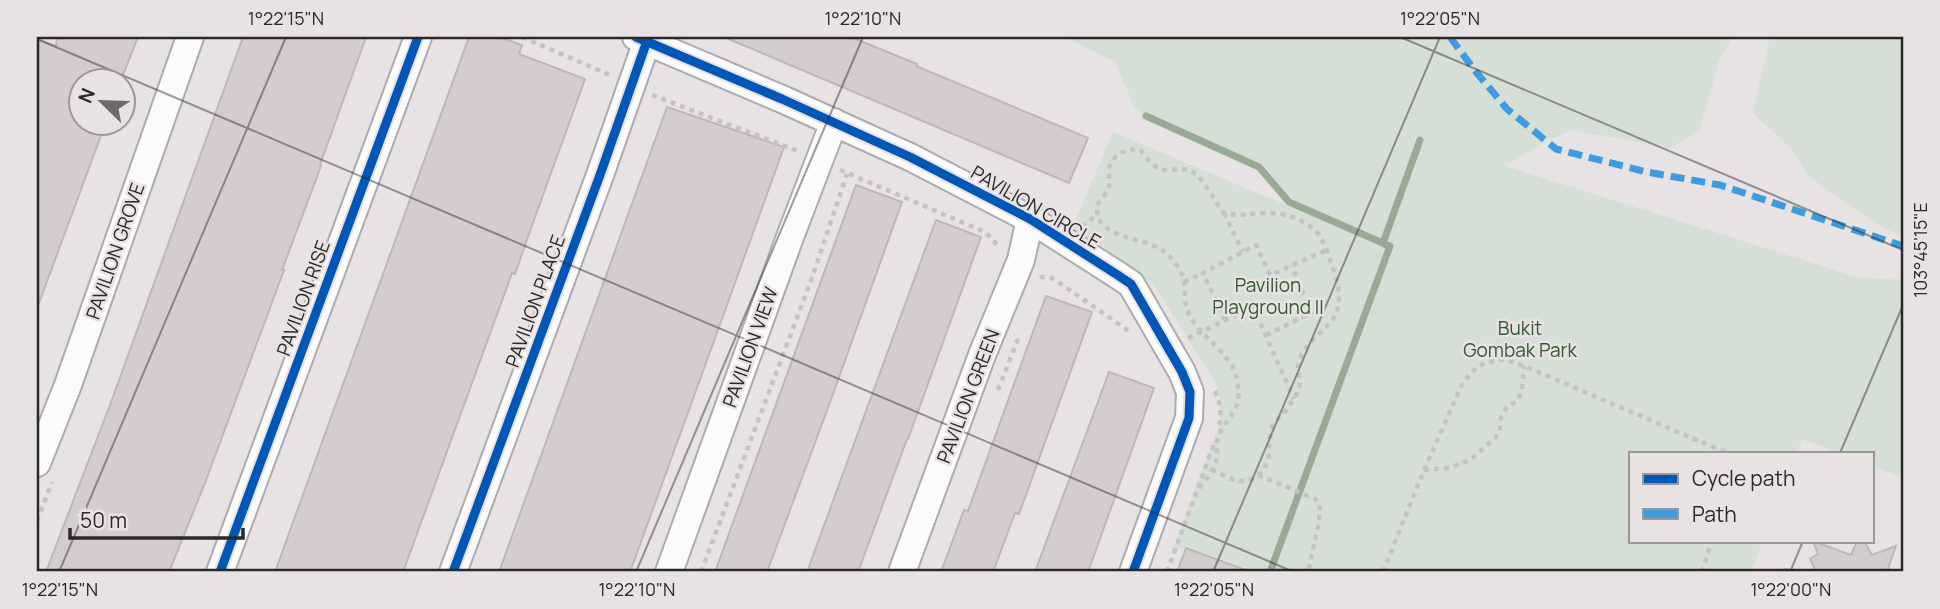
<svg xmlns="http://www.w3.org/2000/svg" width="1940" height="609" viewBox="0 0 1940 609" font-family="Manrope,sans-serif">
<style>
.green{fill:#d6dfd5}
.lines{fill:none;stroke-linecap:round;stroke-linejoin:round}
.stream{stroke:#98aa96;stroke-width:7}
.building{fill:#d5ccce;stroke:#bbb8b9;stroke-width:2}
.street-casing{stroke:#adabab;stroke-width:30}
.path{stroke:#c4c3c3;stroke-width:4.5;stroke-dasharray:5 5;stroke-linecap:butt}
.street{stroke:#fbfbfb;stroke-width:26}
.quiet{stroke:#3d9ce1;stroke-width:7;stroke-dasharray:14 7;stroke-linecap:butt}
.cycleway-casing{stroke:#e8e2e3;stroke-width:13}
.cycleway{stroke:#0057b8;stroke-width:9}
.ticks{fill:none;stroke:#2b2829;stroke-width:2;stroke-opacity:0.45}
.labels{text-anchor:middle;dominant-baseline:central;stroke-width:5;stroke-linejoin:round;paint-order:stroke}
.street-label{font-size:19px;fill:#2b2829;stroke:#e8e2e3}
.park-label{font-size:19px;fill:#305b30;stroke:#e8e2e3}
.neatline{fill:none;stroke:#2b2829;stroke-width:2.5}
.ticks-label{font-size:18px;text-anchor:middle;fill:#2b2829}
</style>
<rect width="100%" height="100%" fill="#e7e3e4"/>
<path class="green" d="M1066,37h666l-13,24 -20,71 -30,16 -97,-18 -27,12 -40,24 352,111 46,3v197l-31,-11v-13h-33l-37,-14 -5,14h-167v88h133l-12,31h-495l-69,-26 -14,5 46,-127 2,-22 -7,-22 -61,-96 -82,-53 42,-99 259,109 -81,-42 -31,-34 -125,-56 -20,-47z
M1770,37h133v200l-27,-13 -68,-48 -16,-26 -39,-37z"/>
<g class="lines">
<path class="stream" d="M1146,116l113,51 30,35 96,42
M1383,243l37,-103
M1270,572l120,-326 -4,-1"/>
</g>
<path class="building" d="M57,37h81l-17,43h-41v42h26l-67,181h-2v-264l19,7z
M243,37h123l-46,128 1,1 -39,104h2l-79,213 -36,89h-123l67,-175z
M469,37h30l23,8 -3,9 66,25 -55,152 -15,43 -3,-1 -13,36 -96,263h-128z
M724,37h127l66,27 -1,2 172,72 -19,45z
M667,107l117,40 -78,216 -76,209h-131z
M856,185l46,17 -73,203 -62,167h-52z
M936,220l45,17 -73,202h-1l-49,133h-51z
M1046,296l46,16 -73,202 -4,-1 -22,59h-52l23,-62 4,1z
M1109,372l45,16 -66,184h-53z
M1813,541l38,14 6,-14h7l8,14 24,-9 -8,23 5,2v1h-77l-6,-13 8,-5z
M1186,548l60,22 -1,2h-68z"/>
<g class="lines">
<defs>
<path id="street" d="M636,37l146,62 128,58 120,62 86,55 15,10 51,88 8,20 -1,26 -56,154
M37,463l31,-78 122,-348
M220,572l198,-535
M453,572l147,-397 47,-134
M669,572l121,-335 44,-115
M902,572l80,-217 39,-95 9,-41"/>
</defs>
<use href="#street" class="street-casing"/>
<path class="path" d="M522,37l88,38
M652,95l146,56
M840,170l145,62 9,9 5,8
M1224,213l19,39
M1082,227l16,-13
M1041,275l1,2 10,1 9,6 65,45 2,4
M1184,282l19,-9
M1225,320l-22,-47 53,-28 14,30 57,-25
M1266,335l45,-22 -19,-47
M1188,338l65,-31 41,92
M998,390l21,-54
M1215,391c6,13 7,25 3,39
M1424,470l25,-2 21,-8 25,-22 5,-7 1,-14 6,-10 10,-6 5,-10 2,-25
M1258,475l57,24 5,5 -1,18 -11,50
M1199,488c8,-10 17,-19 18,-33 0,-7 -1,-13 2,-20 5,-12 16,-21 19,-33 1,-5 0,-11 0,-16 -3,-34 -37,-45 -50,-74 -5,-11 -2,-20 -4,-31 -2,-10 -10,-21 -17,-27 -17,-16 -53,-13 -67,-33 -3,-4 -3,-11 -3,-16 4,-5 10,-12 12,-19 2,-6 -1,-11 0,-17 3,-15 17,-20 30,-20 6,6 12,16 21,20 11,4 21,-4 33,3 11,7 22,30 31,41 15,4 27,0 42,0 18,-1 42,7 53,22 7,9 10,23 14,34 6,16 10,36 -1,51 -12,16 -32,26 -34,47 0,7 3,14 1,21 -3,9 -11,20 -17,27 -4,5 -8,6 -10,12 -6,17 3,36 -15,49 -15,11 -30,1 -44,-6
M37,521l15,-39
M701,572l111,-294 35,-104
M1167,572l48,-131
M1383,572l41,-102 39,-88 14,-15 11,-5 17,-3 19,7 203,87
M1702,572l10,-31
M1784,572l1,-2 6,2"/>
<use href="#street" class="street"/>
<path class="quiet" d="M1450,37l26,35 31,37 49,40 91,23 73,13 183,61"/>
<defs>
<path id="cycleway" d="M636,37l146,62 128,58 120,62 86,55 15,10 51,88 8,20 -1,26 -56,154
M220,572l198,-535
M453,572l147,-397 47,-134"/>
</defs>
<use href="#cycleway" class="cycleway-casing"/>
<use href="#cycleway" class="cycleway"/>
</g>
<path class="ticks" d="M1400,37l503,213M37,39l1257,533M1840,453l63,-148M59,572l227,-535M636,572l227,-535M1213,572l227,-535M1790,572l13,-31"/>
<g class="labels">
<g class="street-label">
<text transform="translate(1036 207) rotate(30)">PAVILION CIRCLE</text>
<text transform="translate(115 251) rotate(-71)">PAVILION GROVE</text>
<text transform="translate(303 298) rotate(-70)">PAVILION RISE</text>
<text transform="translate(535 301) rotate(-70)">PAVILION PLACE</text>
<text transform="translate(750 347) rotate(-70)">PAVILION VIEW</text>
<text transform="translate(968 396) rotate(-69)">PAVILION GREEN</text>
</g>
<g class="park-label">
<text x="1268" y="285">Pavilion<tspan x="1268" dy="22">Playground II</tspan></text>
<text x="1520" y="328">Bukit<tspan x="1520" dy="22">Gombak Park</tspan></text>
</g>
</g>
<rect width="1940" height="609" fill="none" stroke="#e8e2e3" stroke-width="77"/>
<rect x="1629" y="452" width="245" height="91" fill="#e8e2e3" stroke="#9c9899" stroke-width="2"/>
<rect x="1643" y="474" width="35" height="10" fill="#0057b8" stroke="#9c9899" stroke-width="2"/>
<text x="1692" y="486" font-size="21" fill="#2b2829">Cycle path</text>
<rect x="1643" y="509" width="35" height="10" fill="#3d9ce1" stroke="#9c9899" stroke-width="2"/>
<text x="1692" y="522" font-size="21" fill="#2b2829">Path</text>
<g transform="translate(102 102) rotate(293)"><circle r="33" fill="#e8e2e3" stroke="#9c9899" stroke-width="2"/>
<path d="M0-5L12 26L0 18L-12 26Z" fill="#6d696a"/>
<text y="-10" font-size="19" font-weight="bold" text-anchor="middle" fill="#2b2829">N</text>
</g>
<path d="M70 528v10h173v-10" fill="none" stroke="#2b2829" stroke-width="3.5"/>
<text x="80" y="528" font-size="21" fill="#2b2829" stroke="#e8e2e3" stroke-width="5" paint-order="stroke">50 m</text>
<rect x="38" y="38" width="1864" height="532" class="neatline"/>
<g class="ticks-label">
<text x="286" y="25">1°22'15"N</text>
<text x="863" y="25">1°22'10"N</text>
<text x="1440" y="25">1°22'05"N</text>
<text transform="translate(1921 250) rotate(-90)" y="6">103°45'15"E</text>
<text x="60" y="596">1°22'15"N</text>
<text x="637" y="596">1°22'10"N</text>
<text x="1214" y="596">1°22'05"N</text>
<text x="1791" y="596">1°22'00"N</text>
</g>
</svg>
